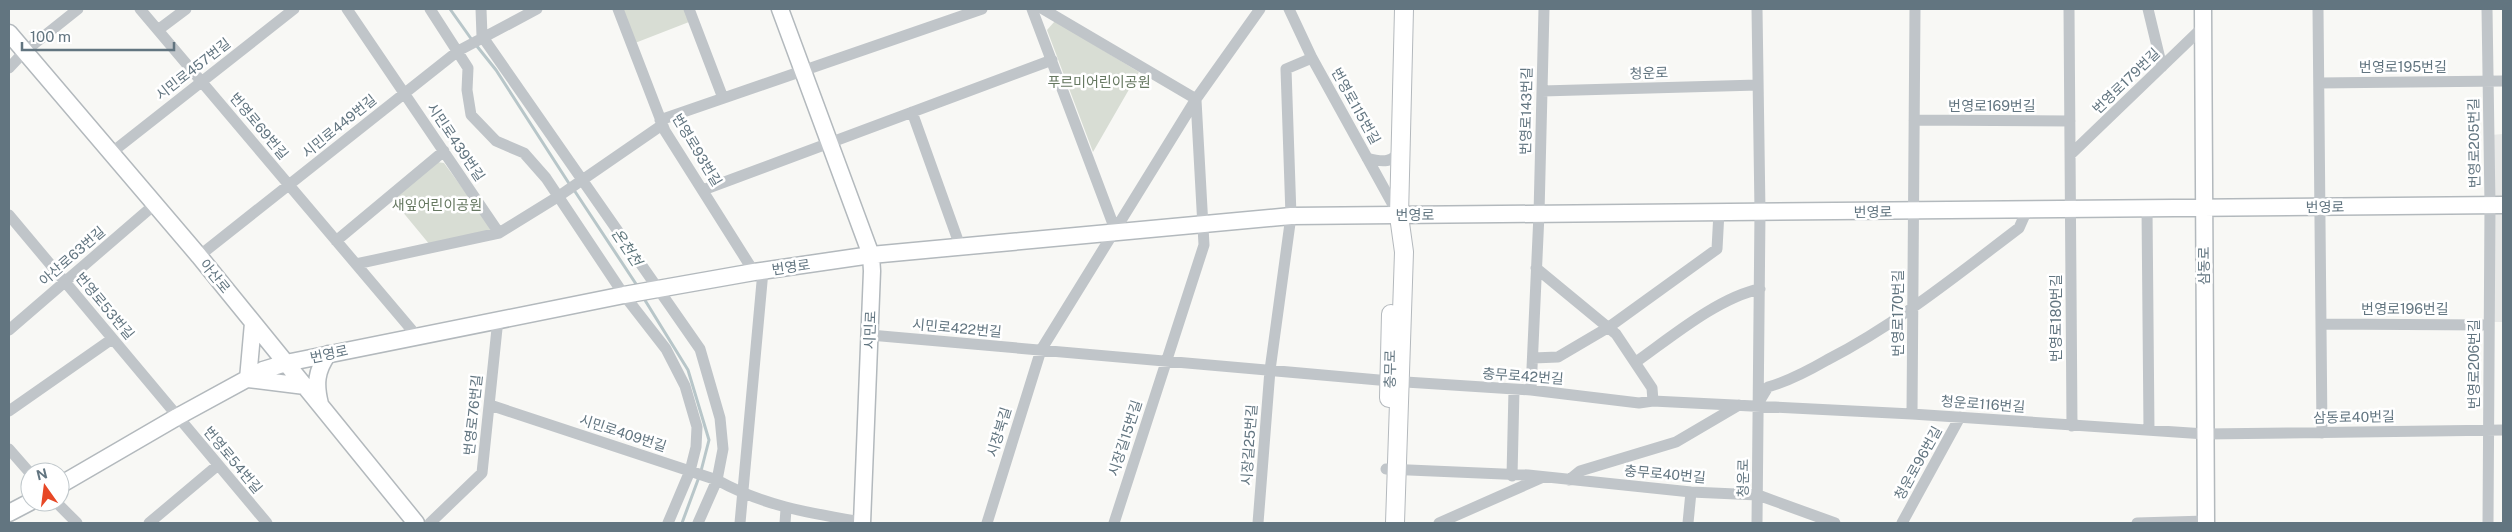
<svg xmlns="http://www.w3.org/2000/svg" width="2512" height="532" viewBox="0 0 2512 532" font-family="'Public Sans','Noto Sans KR',sans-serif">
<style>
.built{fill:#e8e9e8}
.green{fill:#d8ddd4}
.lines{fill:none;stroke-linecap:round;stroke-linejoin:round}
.stream{stroke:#b8c6c9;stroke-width:3}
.secondary-casing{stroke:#b3b9bd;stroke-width:19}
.primary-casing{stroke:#b4b9bd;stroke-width:20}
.street{stroke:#c0c5c9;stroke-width:11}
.secondary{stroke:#fff;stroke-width:16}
.primary{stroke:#fff;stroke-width:18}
.labels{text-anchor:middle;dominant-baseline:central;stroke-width:5;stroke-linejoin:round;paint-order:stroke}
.street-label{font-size:14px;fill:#627580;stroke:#fff}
.park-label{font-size:14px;fill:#667861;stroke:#fff}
.water-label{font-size:15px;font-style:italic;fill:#5d757b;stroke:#fff}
</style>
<rect width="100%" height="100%" fill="#f8f8f5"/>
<path class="built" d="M2503,134v188h-9l-3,-187z"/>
<path class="green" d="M622,9h62l5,13 -54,21z
M1055,21l84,51 -46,80 -46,-122z
M437,162l7,1 47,64 -2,6 -59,12 -38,-46z"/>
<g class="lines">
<path class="stream" d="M450,9l22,31
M476,45l20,25 74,115
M574,190l64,97
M643,297l45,73 21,70 -8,31
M682,523l17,-46"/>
<defs>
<path id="secondary" d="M780,9l91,246 1,16 -10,252
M2203,9l3,514
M9,33l190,223 217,267
M253,323l-5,56 57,7
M320,404c-5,-20 -4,-33 8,-50
M60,485l117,-68 86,-47 23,-7 338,-68 130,-23 117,-17 420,-39 1212,-11
M9,513l21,-11"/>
<path id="primary" d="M1389,398l2,-84
M1395,523l9,-271 -5,-36 5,-207"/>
</defs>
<use href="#secondary" class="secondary-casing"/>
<use href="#primary" class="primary-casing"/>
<path class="street" d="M140,9l276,326
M347,9l152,224
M430,9l38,59 -1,22 4,25 25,26 28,12 22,25 78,117 42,54 19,37 12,41 -1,20 -6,24 -22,52
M481,9l1,27 218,313 20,69 3,31 -6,31 -19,43
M618,9l47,122 89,141
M689,9l34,89
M1032,9l84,223
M1043,9l153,90
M1289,9l23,49 85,154
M1757,9l3,203 -3,311
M2069,9l3,417
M2148,9l14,58
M2318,9l4,424
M2487,9l3,196 -2,318
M158,30l28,-21
M9,68l15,-16 54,-43
M2319,83l184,-2
M1542,91l216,-6
M912,112l48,134
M660,120l322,-111
M1914,120l156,1
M111,153l183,-144
M2070,155l132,-127
M1367,158c14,4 28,6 33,-10
M703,190l349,-130
M2147,209l2,221
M9,215l258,308
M336,241l108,-90
M199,256l259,-205 79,-42
M356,264l143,-31 60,-37 103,-71
M1536,268l80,66 36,54 1,13
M2321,324l168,1
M9,330l145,-125
M870,335l520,46 141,9 108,13 14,-2 259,13 293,20 298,-4
M1533,358l25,-1 51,-30 108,-78 2,-37
M1636,362c34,-24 83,-65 124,-73
M1531,390l8,-176 5,-205
M1759,402l9,-15c21,-6 40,-16 59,-27 70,-36 130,-85 192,-132l8,-18
M490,405l227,75c47,26 92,33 145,42
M9,411l103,-72
M1912,414l3,-405
M9,449l21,24
M1386,469l142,6 163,17 67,3 77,28
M1512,476l2,-86
M1569,480l11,-9 96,-29 63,-37
M56,502l21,21
M149,523l69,-58
M430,523l52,-50 16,-154
M740,523l23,-252
M785,523l1,-14
M987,523l54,-173 155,-251 64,-90
M1114,523l90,-278 -8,-145
M1258,523l12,-153 21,-154 -5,-147 26,-11
M1439,523l102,-45
M1688,523l3,-31
M1902,523l58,-106
M2137,523l69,-2"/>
<use href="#secondary" class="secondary"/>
<use href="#primary" class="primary"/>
</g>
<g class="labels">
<g class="street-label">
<text x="2403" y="67">번영로195번길</text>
<text transform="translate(193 69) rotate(-38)">시민로457번길</text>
<text transform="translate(1649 73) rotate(-2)">청운로</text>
<text transform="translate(2126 81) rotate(-44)">번영로179번길</text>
<text transform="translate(1356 106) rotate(61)">번영로115번길</text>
<text x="1992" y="106">번영로169번길</text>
<text transform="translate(1526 111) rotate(-89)">번영로143번길</text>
<text transform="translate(259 126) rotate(50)">번영로69번길</text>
<text transform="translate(339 126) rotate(-39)">시민로449번길</text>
<text transform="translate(456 142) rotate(56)">시민로439번길</text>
<text transform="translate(2474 143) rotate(-91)">번영로205번길</text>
<text transform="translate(697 150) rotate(59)">번영로93번길</text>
<text transform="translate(2325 207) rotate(-1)">번영로</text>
<text transform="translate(1873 212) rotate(-1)">번영로</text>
<text x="1415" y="215">번영로</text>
<text transform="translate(72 256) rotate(-41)">아산로63번길</text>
<text transform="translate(2204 266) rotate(-90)">삼동로</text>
<text transform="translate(791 267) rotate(-8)">번영로</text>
<text transform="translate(215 276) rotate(51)">아산로</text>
<text transform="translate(105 306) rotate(50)">번영로53번길</text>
<text x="2405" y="309">번영로196번길</text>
<text transform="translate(1898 313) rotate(-90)">번영로170번길</text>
<text transform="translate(2056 318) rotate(-90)">번영로180번길</text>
<text transform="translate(957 328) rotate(5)">시민로422번길</text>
<text transform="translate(870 330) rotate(-88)">시민로</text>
<text transform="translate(329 354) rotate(-12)">번영로</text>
<text transform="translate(2474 364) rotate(-90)">번영로206번길</text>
<text transform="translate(1390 369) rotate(-89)">충무로</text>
<text transform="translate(1523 376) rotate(4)">충무로42번길</text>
<text transform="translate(1983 404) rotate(4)">청운로116번길</text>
<text transform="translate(473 415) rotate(-84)">번영로76번길</text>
<text transform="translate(2354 417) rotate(-1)">삼동로40번길</text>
<text transform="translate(999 432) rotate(-73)">시장북길</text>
<text transform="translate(623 433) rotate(18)">시민로409번길</text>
<text transform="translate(1125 438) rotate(-72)">시장길15번길</text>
<text transform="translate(1249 445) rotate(-86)">시장길25번길</text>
<text transform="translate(233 460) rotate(50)">번영로54번길</text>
<text transform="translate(1918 463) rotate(-61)">청운로96번길</text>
<text transform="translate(1665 474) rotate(5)">충무로40번길</text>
<text transform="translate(1743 478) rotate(-89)">청운로</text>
</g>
<g class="park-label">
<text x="1099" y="82">푸르미어린이공원</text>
<text x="437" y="205">새잎어린이공원</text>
</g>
<g class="water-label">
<text transform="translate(627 247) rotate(57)">온천천</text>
</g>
</g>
<rect width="2512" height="532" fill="none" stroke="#627580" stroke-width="20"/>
<g transform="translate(45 487) rotate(346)"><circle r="24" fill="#ffffff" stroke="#c0c8cc"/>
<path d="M0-4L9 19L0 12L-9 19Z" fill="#e74826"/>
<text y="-8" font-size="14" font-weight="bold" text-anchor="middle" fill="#627580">N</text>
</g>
<path d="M22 42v8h152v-8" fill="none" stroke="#627580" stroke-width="2.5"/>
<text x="30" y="42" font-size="15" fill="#627580" stroke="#ffffff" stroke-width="4" paint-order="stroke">100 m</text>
</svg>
